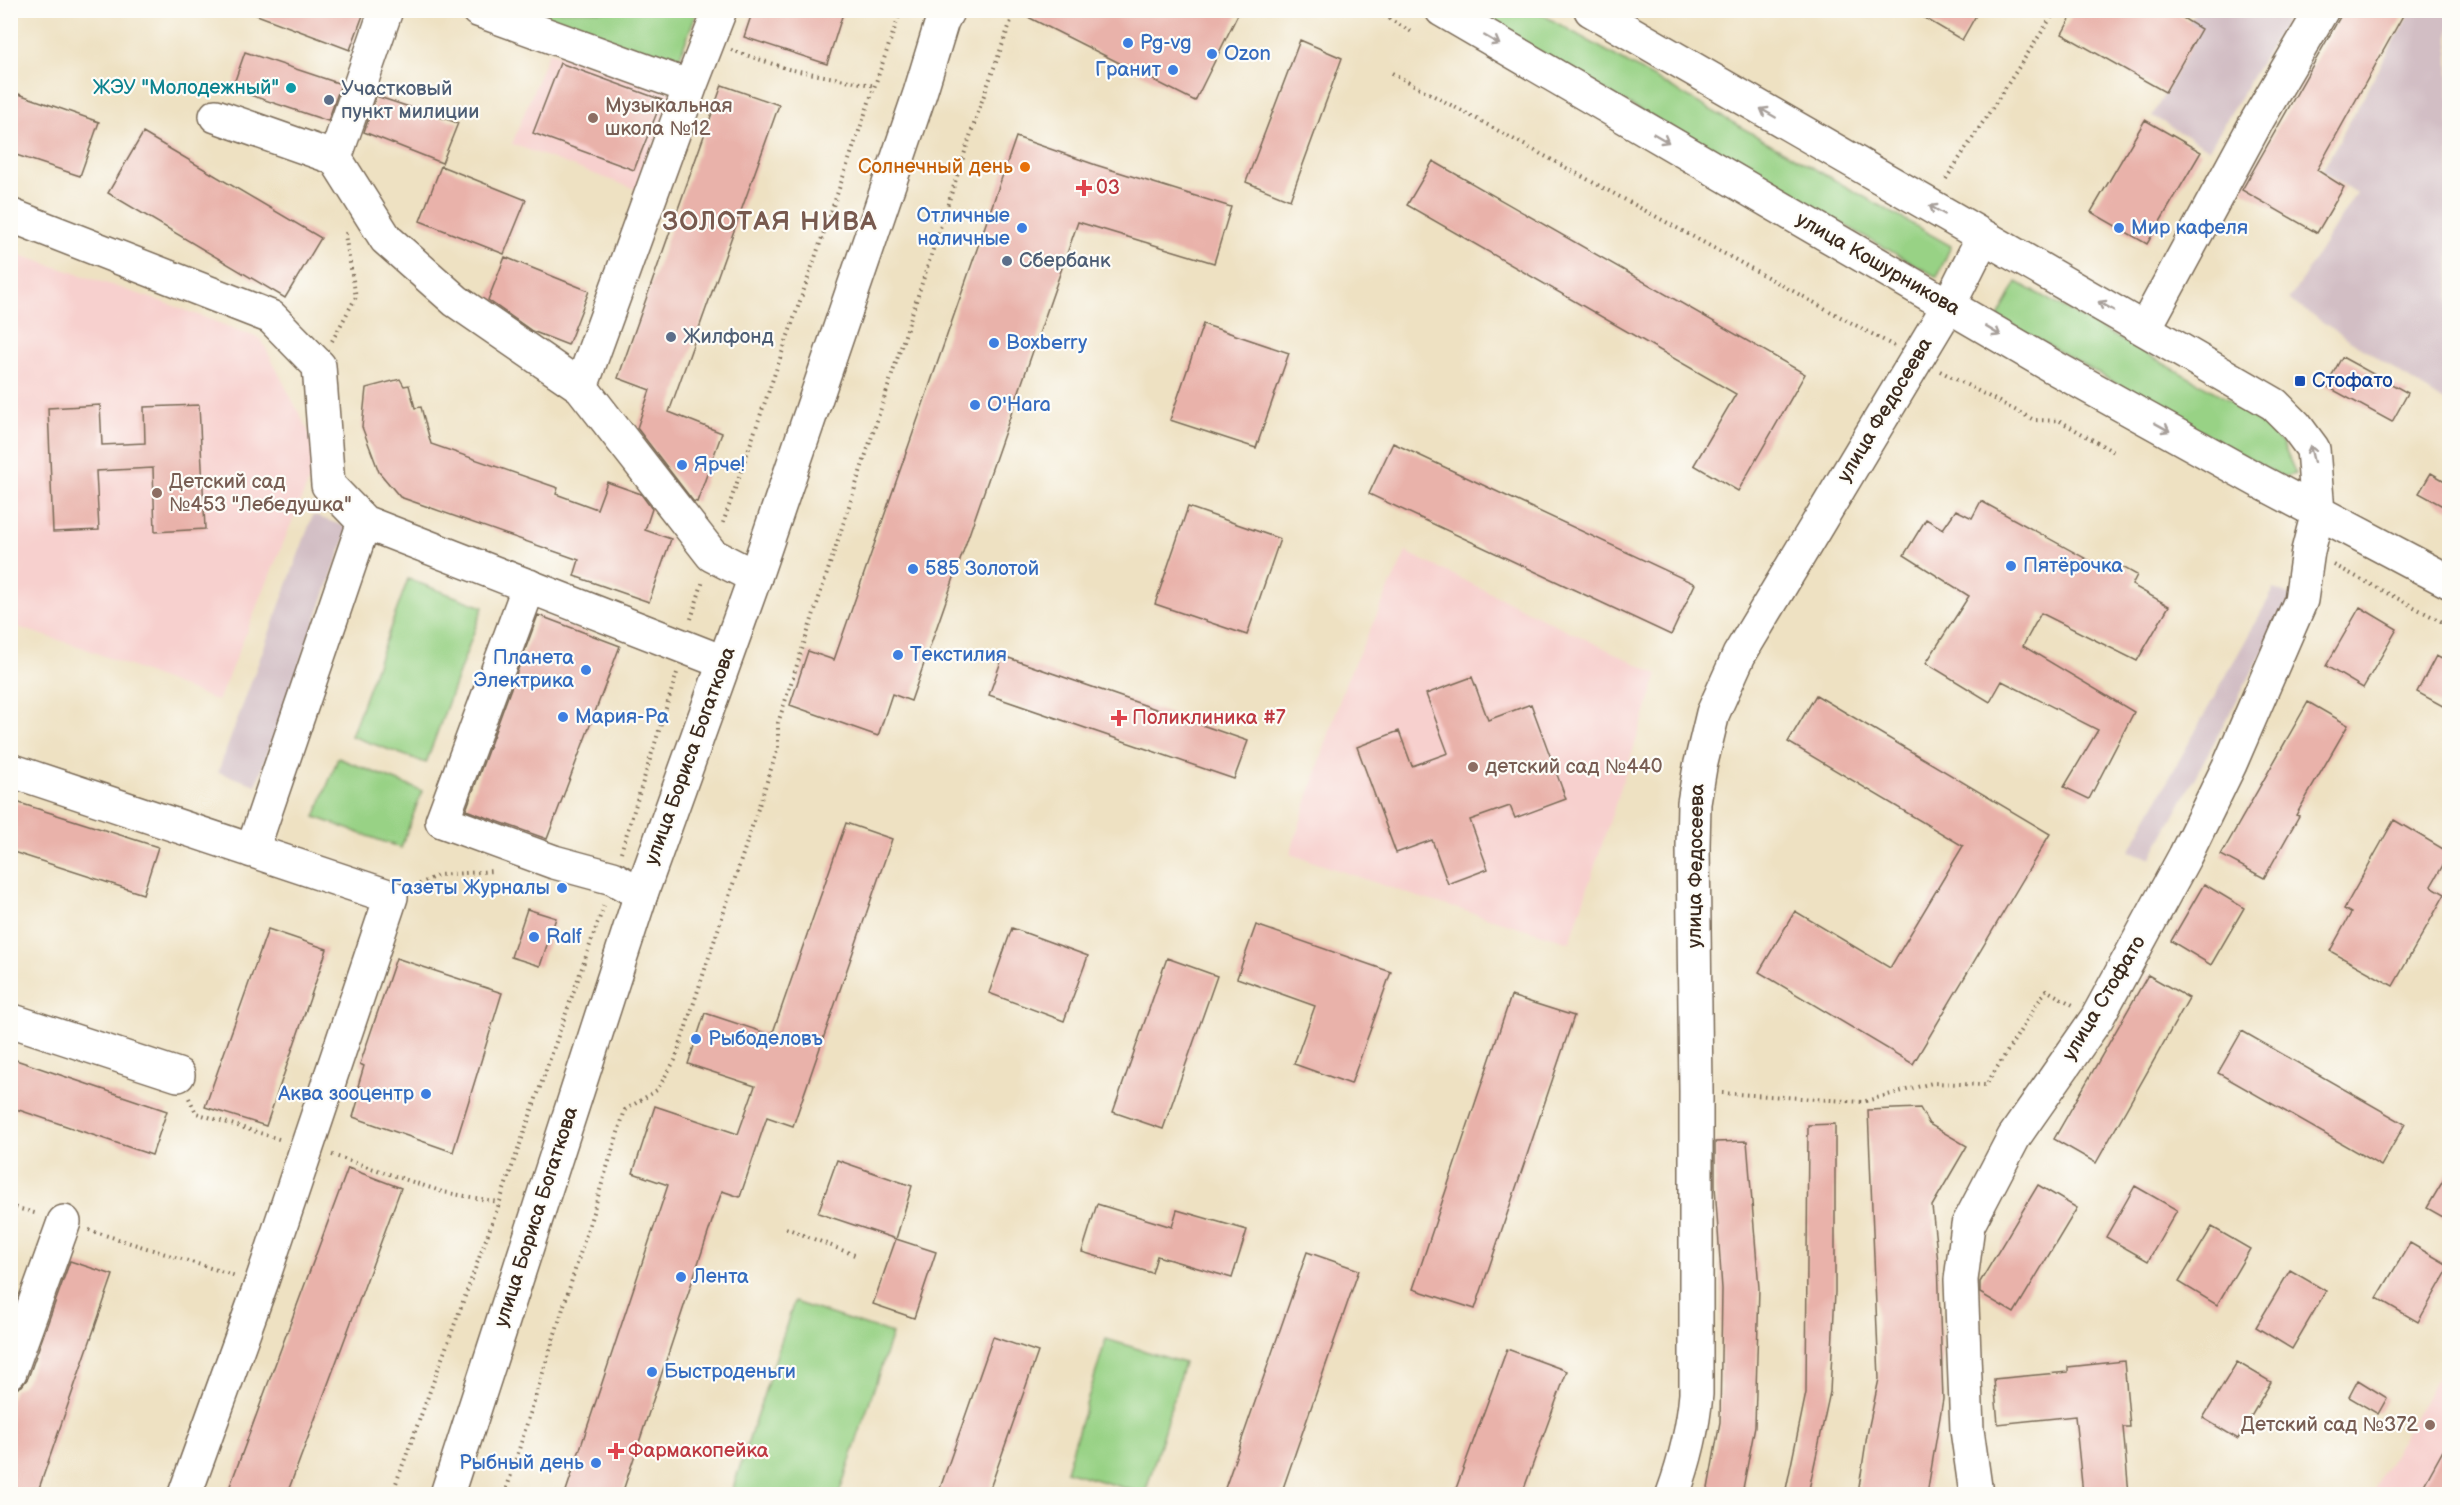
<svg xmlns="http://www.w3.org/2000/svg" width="2460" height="1505" viewBox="0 0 2460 1505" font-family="'Balsamiq Sans',sans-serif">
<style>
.built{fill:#f7d0ce}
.industrial{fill:#d2bec4}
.green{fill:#98d285;stroke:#6a7e52;stroke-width:1.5}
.building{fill:#e9b2aa}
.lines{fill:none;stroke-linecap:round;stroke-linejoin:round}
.minor-casing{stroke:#7a6a57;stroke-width:36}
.major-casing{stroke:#7a6a57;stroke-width:36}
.path{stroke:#7a6a57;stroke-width:4;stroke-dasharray:1.5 4.5;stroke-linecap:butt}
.minor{stroke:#fff;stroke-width:33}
.major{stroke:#fff;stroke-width:33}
.oneway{stroke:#a79f9a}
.shop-dot{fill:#3f7fe0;stroke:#fdfcf7;stroke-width:2}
.culture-dot{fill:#0f9aa8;stroke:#fdfcf7;stroke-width:2}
.service-dot{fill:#5c6f8a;stroke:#fdfcf7;stroke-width:2}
.education-dot{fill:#8d6e63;stroke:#fdfcf7;stroke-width:2}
.food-dot{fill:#e8710a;stroke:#fdfcf7;stroke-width:2}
.health-dot{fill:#e0444e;stroke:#fdfcf7;stroke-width:2}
.transit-dot{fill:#1a4fb4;stroke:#fdfcf7;stroke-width:2}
.labels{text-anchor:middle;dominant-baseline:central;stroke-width:4.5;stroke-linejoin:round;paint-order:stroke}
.shop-label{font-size:20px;fill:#366cbe;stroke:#fdfcf7;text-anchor:start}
.culture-label{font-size:20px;fill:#0d838f;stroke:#fdfcf7;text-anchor:end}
.service-label{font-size:20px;fill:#4e5e75;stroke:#fdfcf7;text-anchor:start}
.education-label{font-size:20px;fill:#785e54;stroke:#fdfcf7;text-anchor:start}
.food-label{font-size:20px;fill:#c56008;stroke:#fdfcf7;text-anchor:end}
.health-label{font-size:20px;fill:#be3a42;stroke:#fdfcf7;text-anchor:start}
.street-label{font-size:20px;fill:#3b2a1e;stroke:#fdfcf7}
.transit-label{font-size:20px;fill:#164399;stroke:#fdfcf7;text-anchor:start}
.district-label{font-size:26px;font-weight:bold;letter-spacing:1.5px;fill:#785a4f;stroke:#fdfcf7}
</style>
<rect width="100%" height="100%" fill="#fdfcf7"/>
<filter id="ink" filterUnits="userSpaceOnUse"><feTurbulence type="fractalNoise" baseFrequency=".0167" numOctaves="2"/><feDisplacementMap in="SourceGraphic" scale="12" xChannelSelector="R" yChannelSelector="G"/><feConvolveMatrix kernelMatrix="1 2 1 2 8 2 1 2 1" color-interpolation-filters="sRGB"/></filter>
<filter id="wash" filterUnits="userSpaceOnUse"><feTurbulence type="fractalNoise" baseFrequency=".008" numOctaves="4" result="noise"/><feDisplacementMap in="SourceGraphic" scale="24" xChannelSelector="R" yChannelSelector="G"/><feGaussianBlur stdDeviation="1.35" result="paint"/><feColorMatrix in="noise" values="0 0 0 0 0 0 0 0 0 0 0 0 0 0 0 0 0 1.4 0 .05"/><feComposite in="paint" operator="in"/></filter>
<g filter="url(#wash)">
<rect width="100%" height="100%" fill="#eee1c2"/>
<path class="built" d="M549,51l124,42 -35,97 -126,-46z
M11,252l158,52 92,35 59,115 -102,247 -137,-54 -70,-22z
M1406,552l252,122 -88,268 -149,-44 -131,-44 56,-173z
M2449,1356v138h-78z"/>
<path class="industrial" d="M2196,11h96l-83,138 -57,-33 49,-87 -12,-7z
M2411,11h38v394l-160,-105 67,-107 -34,-22z
M313,515l36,13 -93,257 -38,-13z
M2274,589l19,8 -142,261 -22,-7z"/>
<path class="green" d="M509,11h188l-22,59z
M1463,11h73l415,235 -14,31z
M2017,282l227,126 38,35 14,31 -14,3 -284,-160z
M408,579l75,28 -57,156 -75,-27z
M338,758l84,33 -21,57 -86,-31z
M794,1302l98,32 -53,160h-108z
M1106,1339l78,24 -39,131 -79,-23z"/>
<g id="blocks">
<path class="building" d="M249,10h116l-15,40 -101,-38z
M753,10h91l-17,54 -83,-27z
M1014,10h226l-45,91z
M1911,10h68l-17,30z
M2075,10h95l31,19 -36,63 -103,-58z
M2344,10h62l-89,160 27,17 -27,46 -75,-43z
M1300,40l42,18 -52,142 -44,-18z
M245,52l96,32 -13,37 -96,-32z
M560,63l102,37 -28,70 -101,-37z
M722,85l57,20 -110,307 53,21 -25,69 -4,-1 -56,-73 13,-38 -32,-12z
M10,91l89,31 -19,54 -70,-23z
M376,96l82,27 -16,40 -78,-31z
M2145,120l56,32 -54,92 -56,-32z
M143,133l178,105 -36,60 -177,-105z
M1016,137l80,28 135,42 -17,56 -136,-41 -167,479 -19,-7 -14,42 -88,-31 18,-54 26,9z
M1433,161l372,213 -67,117 -44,-26 42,-71 -329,-189z
M441,166l85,34 -22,54 -84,-33z
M505,257l84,34 -21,54 -36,-14 -44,-31z
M1203,324l86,29 -33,95 -86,-28z
M2342,357l66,36 -16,29 -66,-36z
M400,379l4,7 5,-1 6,23 6,-1 10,37 127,44 -2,6 41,15 10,-27 34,12 11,15 -7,21 26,9 -22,63 -75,-26 5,-16 -179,-63 -21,-25 -17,-45 4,-39z
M100,405l2,40 43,-2 -1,-36 55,-2 6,124 -50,3 -2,-64 -57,3 3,59 -46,2 -5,-124z
M1393,443l302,141 -24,51 -302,-141z
M2431,473l19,11v26l-31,-17z
M1981,501l127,70 11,-6 18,10 -5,10 37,21 -32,55 -96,-48 -18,33 111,66 -45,87 -25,-12 34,-57 -96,-49 -12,21 -64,-39 43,-67 -65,-41 22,-36 17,10 13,-19 16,8z
M1188,507l92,32 -33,96 -92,-31z
M2360,607l37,22 -34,59 -37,-22z
M538,615l82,31 -73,193 -81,-29z
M1003,656l245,85 -14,38 -245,-84z
M2436,656l14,7v47l-33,-18z
M1472,677l16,43 43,-16 35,95 -51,19 -5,-12 -40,14 18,49 -40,15 -16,-44 -36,13 -39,-106 42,-16 13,35 36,-13 -22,-59z
M1816,695l234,139 -137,230 -154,-92 36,-61 95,57 73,-122 -175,-104z
M2308,702l40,23 -52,90 3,1 -35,62 -43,-23z
M10,800l148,47 -15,47 -133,-43z
M2394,820l56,33 -19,33 14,8 -52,92 -63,-35 21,-38 -7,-4z
M846,823l46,16 -99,287 -26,-9 -27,80 -18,-6 -100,303h-57l103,-309 -35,-12 22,-67 83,28 17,-48 -67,-22 17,-51 67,22z
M2204,884l40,24 -33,57 -40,-24z
M527,909l29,9 -16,48 -29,-9z
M1256,925l135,47 -40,112 -57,-20 21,-58 -78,-28z
M1012,928l76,28 -24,65 -75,-28z
M268,929l59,20 -61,177 -61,-19z
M396,958l106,35 -49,159 -100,-35 9,-30 -4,-1 6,-20 -4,-2z
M1167,958l50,18 -54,153 -50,-17z
M2148,975l41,23 -93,165 -42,-24z
M1511,996l63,20 -99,293 -62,-20z
M2242,1031l163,93 -24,42 -163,-93z
M10,1058l157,53 -15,44 -142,-48z
M1920,1108l9,16 38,22 -35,60 6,56 5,137 -16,95h-69l9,-59 12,-56 -11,-269z
M1835,1124v168l-5,100 -22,102h-23l21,-101 2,-268z
M1747,1141l12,147 -4,138 -13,68h-35l13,-72 2,-133 -7,-103v-44z
M837,1160l75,26 -16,53 -78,-26z
M348,1168l53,20 -10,27 -104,279h-60z
M2450,1169v52l-23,-13z
M2038,1185l39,23 -63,105 -34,-20v-11z
M2135,1186l42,24 -29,51 -42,-24z
M1097,1204l75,23 5,-17 70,20 -15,48 -75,-22 -5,17 -70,-21z
M2212,1227l38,22 -33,56 -38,-23z
M896,1239l40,13 -22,66 -41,-14z
M2410,1243l40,23 -32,56 -41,-24z
M1307,1252l52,18 -78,224h-58z
M70,1261l43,14 -76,219h-27v-94l4,-10 8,-4 6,-8z
M2290,1270l36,21 -34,58 -36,-22z
M993,1337l45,15 -50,142h-50z
M1507,1349l60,22 -45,123h-68z
M2124,1361l6,66h-7l6,67h-46l-8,-78 -77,8 -4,-45 74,-7v-5z
M2237,1362l34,20 -33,57 -35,-21z
M2358,1380l29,18 -9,16 -29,-17z
M2450,1438v56h-31z"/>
</g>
</g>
<g filter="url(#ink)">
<use href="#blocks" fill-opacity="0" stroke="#7a6a57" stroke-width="1.5"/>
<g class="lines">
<defs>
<path id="minor" d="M386,10l-51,148 51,81 70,62 125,86 131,168 43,22
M478,10l212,77 -109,300
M690,87l30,-77
M216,116l119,42
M10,215l261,102 48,49 9,119 36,37 359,140
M2145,328l113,-209 64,-109
M529,586l-87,235 112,41 59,16 28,16
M10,770l381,127 -130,387 -76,210
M252,851l112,-329
M10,1020l168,55
M10,1372l54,-150
M1673,1494c12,-33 20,-65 23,-100v-302l-3,-246 1,-43 6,-36 13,-54 26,-58 210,-350 34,-68
M1976,1494l-9,-64 -6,-150 7,-55 46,-88 83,-119 88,-162 45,-92 71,-164 7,-49 10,-39"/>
<path id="major" d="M1442,10l615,359 202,112 191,101
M1591,10l683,394 22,22 17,23 5,63
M447,1494l194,-600 114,-317 165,-484 22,-72 6,-11"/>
</defs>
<use href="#minor" class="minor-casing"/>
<use href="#major" class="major-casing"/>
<path class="path" d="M1373,10l39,22
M1889,10l9,6
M731,50l57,19 88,17
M1392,73l502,273
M1946,179l110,-169
M332,341l24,-44 -11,-62 3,-4
M1940,371l94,49 26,1 54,31
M723,523l178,-513
M2334,565l116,61
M691,619l12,-38
M621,852l56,-179
M414,887l24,-12 56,-4
M1722,1093l140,9 70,-19 54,2 60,-95 27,15
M189,1098l7,15 86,27
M332,1155l111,37 55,10
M10,1206l28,8
M786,1228l71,28
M89,1230l147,46
M392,1494l107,-290 105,-299
M505,1494l120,-384 32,-20 18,-30 103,-312v-25l201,-614 36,-99"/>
<use href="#minor" class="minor"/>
<use href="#major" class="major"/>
</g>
<defs><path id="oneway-shaft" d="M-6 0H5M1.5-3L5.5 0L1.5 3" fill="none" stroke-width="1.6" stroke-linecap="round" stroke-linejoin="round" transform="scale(1.5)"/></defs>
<g class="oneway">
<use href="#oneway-shaft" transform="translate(1492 40) rotate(30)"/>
<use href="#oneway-shaft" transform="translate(1768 113) rotate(-150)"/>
<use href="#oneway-shaft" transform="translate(1661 138) rotate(30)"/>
<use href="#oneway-shaft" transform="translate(1937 210) rotate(-150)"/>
<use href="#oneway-shaft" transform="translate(2106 306) rotate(-151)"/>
<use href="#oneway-shaft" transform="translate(1993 331) rotate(31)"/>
<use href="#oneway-shaft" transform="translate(2162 427) rotate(29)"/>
<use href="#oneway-shaft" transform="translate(2312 454) rotate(-103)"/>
</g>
</g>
<g class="shop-dot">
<circle cx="1128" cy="43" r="6"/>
<circle cx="1212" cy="54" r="6"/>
<circle cx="1173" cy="70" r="6"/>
<circle cx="1022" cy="228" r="6"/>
<circle cx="2119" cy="228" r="6"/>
<circle cx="994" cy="343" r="6"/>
<circle cx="975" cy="405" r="6"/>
<circle cx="682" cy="465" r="6"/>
<circle cx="2011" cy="566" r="6"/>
<circle cx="913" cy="569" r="6"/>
<circle cx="898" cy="655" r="6"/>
<circle cx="586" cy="670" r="6"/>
<circle cx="563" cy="717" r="6"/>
<circle cx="562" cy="888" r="6"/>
<circle cx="534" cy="937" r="6"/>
<circle cx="696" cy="1039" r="6"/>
<circle cx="426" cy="1094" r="6"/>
<circle cx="681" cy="1277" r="6"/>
<circle cx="652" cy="1372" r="6"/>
<circle cx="596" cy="1463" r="6"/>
</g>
<circle class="culture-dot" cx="291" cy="88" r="6"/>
<g class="service-dot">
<circle cx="329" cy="100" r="6"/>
<circle cx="1007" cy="261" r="6"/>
<circle cx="671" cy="337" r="6"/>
</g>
<g class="education-dot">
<circle cx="593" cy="118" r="6"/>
<circle cx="157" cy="493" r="6"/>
<circle cx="1473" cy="767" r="6"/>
<circle cx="2430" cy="1425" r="6"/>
</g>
<circle class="food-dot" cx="1025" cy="167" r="6"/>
<g class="health-dot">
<path d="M1081 179h6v6h6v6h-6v6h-6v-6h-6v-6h6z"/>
<path d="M1116 709h6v6h6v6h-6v6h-6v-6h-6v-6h6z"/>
<path d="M613 1442h6v6h6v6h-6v6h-6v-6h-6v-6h6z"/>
</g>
<rect class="transit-dot" x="2294" y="375" width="12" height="12" rx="3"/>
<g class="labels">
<g class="shop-label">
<text x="1140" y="43">Pg-vg</text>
<text x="1224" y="54">Ozon</text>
<text x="1161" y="70" text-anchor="end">Гранит</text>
<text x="1010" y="216" text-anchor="end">Отличные<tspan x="1010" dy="23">наличные</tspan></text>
<text x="2131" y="228">Мир кафеля</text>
<text x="1006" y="343">Boxberry</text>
<text x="987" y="405">O'Hara</text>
<text x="694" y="465">Ярче!</text>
<text x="2023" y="566">Пятёрочка</text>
<text x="925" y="569">585 Золотой</text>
<text x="910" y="655">Текстилия</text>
<text x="574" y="658" text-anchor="end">Планета<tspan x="574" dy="23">Электрика</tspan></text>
<text x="575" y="717">Мария-Ра</text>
<text x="550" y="888" text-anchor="end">Газеты Журналы</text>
<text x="546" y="937">Ralf</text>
<text x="708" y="1039">Рыбоделовъ</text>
<text x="414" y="1094" text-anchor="end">Аква зооцентр</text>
<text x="693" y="1277">Лента</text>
<text x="664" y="1372">Быстроденьги</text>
<text x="584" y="1463" text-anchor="end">Рыбный день</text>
</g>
<g class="culture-label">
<text x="279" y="88">ЖЭУ "Молодежный"</text>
</g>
<g class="service-label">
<text x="341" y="89">Участковый<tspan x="341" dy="23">пункт милиции</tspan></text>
<text x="1019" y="261">Сбербанк</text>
<text x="683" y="337">Жилфонд</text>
</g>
<g class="education-label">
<text x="605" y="106">Музыкальная<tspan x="605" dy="23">школа №12</tspan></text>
<text x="169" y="482">Детский сад<tspan x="169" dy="23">№453 "Лебедушка"</tspan></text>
<text x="1485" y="767">детский сад №440</text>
<text x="2418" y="1425" text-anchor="end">Детский сад №372</text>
</g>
<g class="food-label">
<text x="1013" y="167">Солнечный день</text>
</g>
<g class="health-label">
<text x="1096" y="188">03</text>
<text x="1132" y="718">Поликлиника #7</text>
<text x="628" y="1451">Фармакопейка</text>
</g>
<g class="street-label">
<text transform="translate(1878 264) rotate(30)">улица Кошурникова</text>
<text transform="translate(1885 410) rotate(-59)">улица Федосеева</text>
<text transform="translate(690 756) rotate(-70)">улица Бориса Богаткова</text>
<text transform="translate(1696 866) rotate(-89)">улица Федосеева</text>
<text transform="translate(2104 998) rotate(-59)">улица Стофато</text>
<text transform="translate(536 1217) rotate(-72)">улица Бориса Богаткова</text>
</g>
<g class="transit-label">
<text x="2312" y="381">Стофато</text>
</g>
<g class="district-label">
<text x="770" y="222">ЗОЛОТАЯ НИВА</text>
</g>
</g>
<rect width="2460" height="1505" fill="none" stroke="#fdfcf7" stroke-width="36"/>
</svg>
